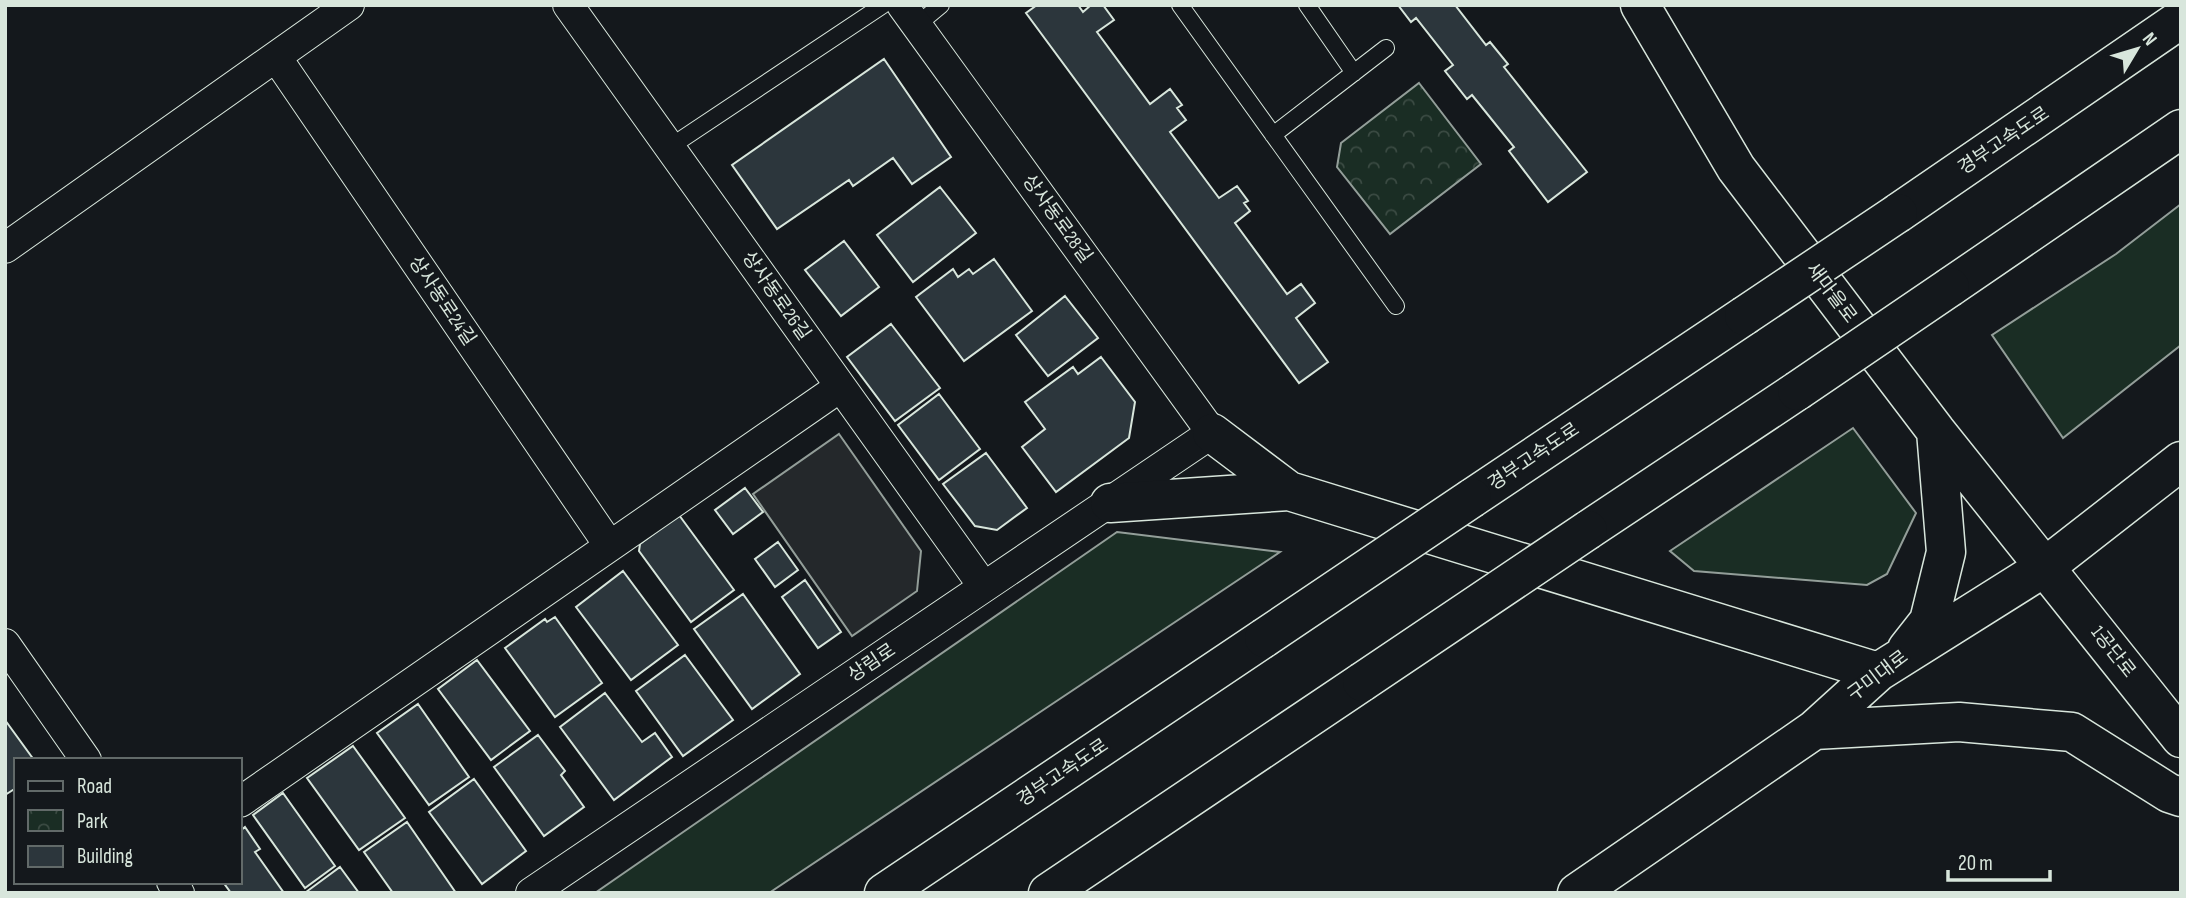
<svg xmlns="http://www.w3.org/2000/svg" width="2186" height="898" viewBox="0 0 2186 898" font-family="'Sofia Sans Condensed','Noto Sans KR',sans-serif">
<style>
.grass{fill:#1a2d24;stroke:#939e99;stroke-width:2}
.park{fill:url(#park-crowns);stroke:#939e99;stroke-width:2}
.parking{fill:#24282b;stroke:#939e99;stroke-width:2}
.building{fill:#2c363c;stroke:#d8e6dc;stroke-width:2}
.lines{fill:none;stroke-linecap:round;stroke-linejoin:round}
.lane-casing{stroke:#d8e6dc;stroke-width:18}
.street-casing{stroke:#d8e6dc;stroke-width:32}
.secondary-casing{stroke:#d8e6dc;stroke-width:41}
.highway-casing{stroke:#d8e6dc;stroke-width:41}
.lane{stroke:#14181c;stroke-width:16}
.street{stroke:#14181c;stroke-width:30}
.secondary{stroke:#14181c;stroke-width:38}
.highway{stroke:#14181c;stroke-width:38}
.highway-bridge-casing{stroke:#d8e6dc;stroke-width:41;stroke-linecap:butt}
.highway-bridge{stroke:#14181c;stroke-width:38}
.labels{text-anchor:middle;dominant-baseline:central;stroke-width:5;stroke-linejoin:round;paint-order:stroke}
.street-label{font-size:19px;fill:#d8e6dc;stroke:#14181c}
</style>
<defs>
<pattern id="park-crowns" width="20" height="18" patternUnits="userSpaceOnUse" patternTransform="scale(1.75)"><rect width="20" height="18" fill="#1a2d24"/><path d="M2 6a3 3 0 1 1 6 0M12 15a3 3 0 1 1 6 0" fill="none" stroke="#3b4b43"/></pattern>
</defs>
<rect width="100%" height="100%" fill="#14181c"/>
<path class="grass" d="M2181,204v141l-118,93 -71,-103 124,-81z
M1853,428l63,85 -29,61 -20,11 -173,-14 -24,-20z
M1117,532l163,20 -511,341h-174z"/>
<path class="park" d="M1419,83l62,81 -91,70 -53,-67 4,-24z"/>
<path class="parking" d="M839,434l82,117 -4,40 -65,45 -99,-142z"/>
<path class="building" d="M1037,5h41l5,7 8,-7h12l11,15 -17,12 53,72 20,-15 12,16 -5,3 9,12 -16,12 49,66 18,-12 11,15 -4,2 6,8 -15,12 52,71 14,-10 14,19 -19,15 32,44 -29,21 -273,-370z
M1398,5h57l31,40 4,-3 18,22 -4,3 83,105 -39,30 -39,-51 5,-4 -42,-52 -5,4 -22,-28 8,-6 -37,-47 -5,4z
M884,59l67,98 -39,27 -19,-26 -40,28 -4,-6 -72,49 -45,-64z
M940,187l36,46 -63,49 -36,-47z
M844,241l35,46 -38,29 -36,-46z
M994,259l38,52 -68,50 -48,-64 37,-28 5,8 11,-8 4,5z
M1065,296l33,42 -50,38 -32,-41z
M891,324l49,64 -45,33 -48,-64z
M1101,357l34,45 -6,36 -73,54 -34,-45 23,-18 -20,-27 48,-35 5,7z
M939,394l41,55 -41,31 -41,-55z
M986,453l41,55 -30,22 -22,-4 -32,-42z
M745,488l18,24 -30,22 -18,-24z
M679,515l55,75 -43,32 -52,-71 1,-7z
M778,542l20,28 -23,17 -20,-28z
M623,571l55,74 -47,35 -55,-73z
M805,580l36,52 -23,16 -36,-51z
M743,594l57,80 -48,35 -58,-80z
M555,617l47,66 -47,34 -50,-69 40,-29 2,3z
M685,655l48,65 -50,36 -47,-65z
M477,660l53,71 -39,29 -53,-71z
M605,693l37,49 13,-9 17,24 -58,43 -54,-73z
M418,704l51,73 -40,28 -52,-72z
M5,720l29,40h-18v28l-11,7z
M538,735l27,36 -4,4 23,32 -40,29 -50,-69z
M353,746l52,72 -46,32 -52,-72z
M474,779l52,72 -44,33 -53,-72z
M283,793l52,73 -30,22 -52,-73z
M407,822l49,71h-63l-29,-41z
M245,827l15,22 -5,3 29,41h-53l-8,-11h17v-51z
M340,867l19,26h-52l-1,-1z"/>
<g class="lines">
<defs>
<path id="lane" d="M1180,5l216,301
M1307,5l47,68
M917,25l24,-20
M1273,135l113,-87
M670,147l213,-142"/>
<path id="street" d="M568,5l416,582
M276,57l333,488
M5,248l344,-243
M5,644l81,116
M240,802l600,-415
M172,882l7,11
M531,893l681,-460 -310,-428"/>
<path id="secondary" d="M1640,5l96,163 200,263 245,307
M1212,433l77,58 589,181
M1110,503l179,-12
M1907,649l22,-28 17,-69 -10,-121
M1814,730l145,-8 113,10 97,61 12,4
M1577,893l237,-163 64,-58 167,-105 136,-106"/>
<path id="highway" d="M1898,213l283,-194
M1950,287l231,-158
M1472,498l272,-182
M1588,530l209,-139
M884,893l380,-255
M1048,893l314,-211"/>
</defs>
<use href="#lane" class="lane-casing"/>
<use href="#street" class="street-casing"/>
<use href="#secondary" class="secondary-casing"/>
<use href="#highway" class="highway-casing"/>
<use href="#lane" class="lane"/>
<use href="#street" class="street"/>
<use href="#secondary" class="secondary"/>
<use href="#highway" class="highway"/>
<defs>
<path id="highway-bridge" d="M1744,316l154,-103
M1797,391l153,-104
M1264,638l208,-140
M1362,682l226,-152"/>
</defs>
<use href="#highway-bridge" class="highway-bridge-casing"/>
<use href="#highway-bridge" class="highway-bridge"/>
</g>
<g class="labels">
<g class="street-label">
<text transform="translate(2004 141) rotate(-34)">경부고속도로</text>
<text transform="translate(1057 219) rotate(54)">상사동로28길</text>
<text transform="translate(1831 293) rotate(53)">새마을로</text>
<text transform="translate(776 296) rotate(55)">상사동로26길</text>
<text transform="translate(442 301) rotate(56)">상사동로24길</text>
<text transform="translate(1534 457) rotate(-34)">경부고속도로</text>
<text transform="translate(2113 652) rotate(52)">1공단로</text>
<text transform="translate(872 663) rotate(-34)">상림로</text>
<text transform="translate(1878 676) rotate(-37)">구미대로</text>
<text transform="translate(1063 773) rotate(-34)">경부고속도로</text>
</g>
</g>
<rect width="2186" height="898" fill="none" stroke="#d8e6dc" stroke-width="14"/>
<rect x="14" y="758" width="228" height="126" fill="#14181c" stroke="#626a69" stroke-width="2"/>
<rect x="28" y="781" width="35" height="10" fill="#14181c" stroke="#626a69" stroke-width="2"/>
<text x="77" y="793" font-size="21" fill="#d8e6dc">Road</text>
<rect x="28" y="810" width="35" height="21" fill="url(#park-crowns)" stroke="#626a69" stroke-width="2"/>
<text x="77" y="828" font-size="21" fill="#d8e6dc">Park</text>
<rect x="28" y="846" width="35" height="21" fill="#2c363c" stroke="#626a69" stroke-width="2"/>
<text x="77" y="863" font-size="21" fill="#d8e6dc">Building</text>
<g transform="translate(2137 49) rotate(52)" stroke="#14181c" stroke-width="5" paint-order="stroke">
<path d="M0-5L12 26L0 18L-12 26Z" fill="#d8e6dc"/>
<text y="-10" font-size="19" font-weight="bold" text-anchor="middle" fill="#d8e6dc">N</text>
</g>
<path d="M1948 870v10h102v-10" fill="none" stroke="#d8e6dc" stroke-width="3.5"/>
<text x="1958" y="870" font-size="21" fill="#d8e6dc" stroke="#14181c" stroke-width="5" paint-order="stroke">20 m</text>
</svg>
